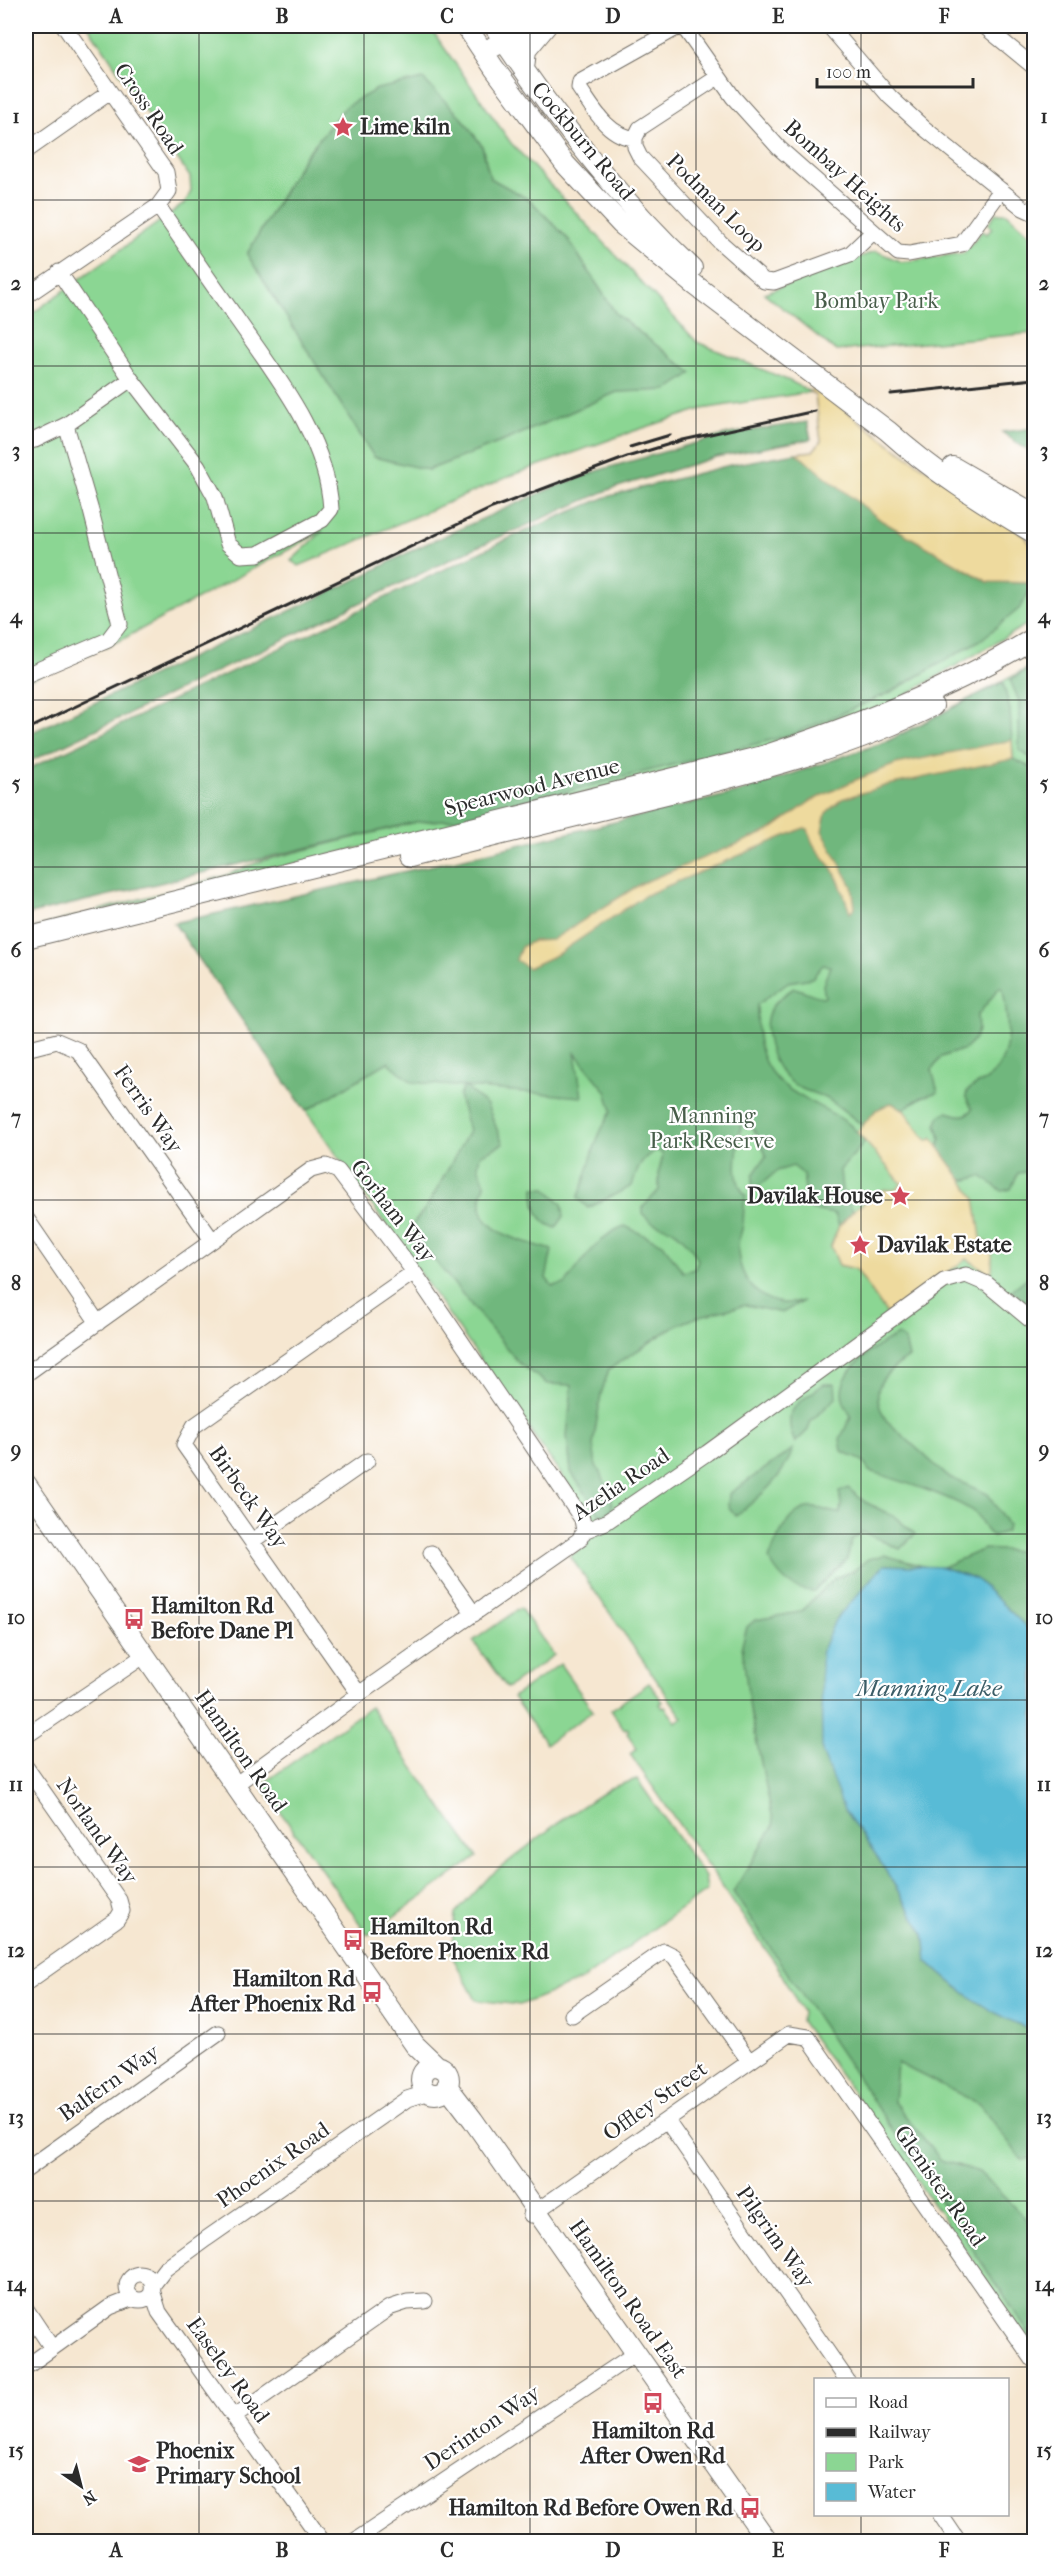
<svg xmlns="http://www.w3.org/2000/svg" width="1060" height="2567" viewBox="0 0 1060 2567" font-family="'IM FELL French Canon',serif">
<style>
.green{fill:#8bd693;stroke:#5b805f;stroke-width:1.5;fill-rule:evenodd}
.forest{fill:#70b77d;stroke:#4e7154;stroke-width:1.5;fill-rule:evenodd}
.sand{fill:#eeda9e;stroke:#8c8264;stroke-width:1.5}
.water{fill:#58bbd6;stroke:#427380;stroke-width:1.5}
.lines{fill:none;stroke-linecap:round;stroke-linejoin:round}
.minor-casing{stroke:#726d65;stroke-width:17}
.major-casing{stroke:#726d65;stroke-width:22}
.minor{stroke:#fff;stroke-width:15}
.major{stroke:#fff;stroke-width:20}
.rail{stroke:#2b2b2b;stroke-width:3}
.grid{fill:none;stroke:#2b2b2b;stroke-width:1.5;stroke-opacity:0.55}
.labels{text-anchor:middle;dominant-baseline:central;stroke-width:4.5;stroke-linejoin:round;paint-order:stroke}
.street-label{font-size:22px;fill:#2b2b2b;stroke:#fff}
.poi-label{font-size:22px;font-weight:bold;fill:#2b2b2b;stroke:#fff;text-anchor:start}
.park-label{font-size:22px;fill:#485e4a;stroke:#fff}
.water-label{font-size:24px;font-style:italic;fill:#3b5d67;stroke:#fff}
.neatline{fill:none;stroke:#2b2b2b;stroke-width:2}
.grid-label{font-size:20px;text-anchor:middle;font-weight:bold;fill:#2b2b2b}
</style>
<rect width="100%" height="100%" fill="#fff"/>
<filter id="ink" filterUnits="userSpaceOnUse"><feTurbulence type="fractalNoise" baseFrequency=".0167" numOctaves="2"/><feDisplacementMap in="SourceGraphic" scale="12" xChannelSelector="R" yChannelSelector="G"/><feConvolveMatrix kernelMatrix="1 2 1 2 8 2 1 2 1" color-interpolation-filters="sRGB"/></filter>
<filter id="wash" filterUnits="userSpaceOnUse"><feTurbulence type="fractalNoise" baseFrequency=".008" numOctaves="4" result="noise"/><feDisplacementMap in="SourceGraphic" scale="24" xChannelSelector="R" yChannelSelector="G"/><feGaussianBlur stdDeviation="1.35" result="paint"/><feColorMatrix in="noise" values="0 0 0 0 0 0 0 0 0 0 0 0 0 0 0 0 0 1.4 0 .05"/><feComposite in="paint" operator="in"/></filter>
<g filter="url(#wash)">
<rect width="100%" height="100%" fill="#f6e7d1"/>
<path class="green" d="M88,26h341l82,117 186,199 95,40 18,10 -108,17 -71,23 -116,42 -216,92 -8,-5 32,-30 -200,108 -97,42v-363l159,-115 6,-12 -1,-14zM346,106l117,13 19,27 8,32 40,22 38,39 48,75 76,59 -25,17 -50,2 -111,48 -78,30 -151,-168 -30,-48 57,-97z
M996,213h11l27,25v95l-198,18 -72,-58 112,-42 26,11 62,-9 18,-22 5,3 5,-6 -4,-4z
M1034,576v38l-8,11 -139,81 -114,40 -747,184 198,-54 37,-15 155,-39 41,-3 334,-84 98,-42 93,-54 46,-45z
M1034,665v1687c-73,-113 -154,-222 -233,-331l1,-9 -26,-48 -146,-210 7,-5 -10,-16 2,-2 -2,-3 -3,1 -13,-19 38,-27 14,19 -3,2 3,4 2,-1 11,15 7,-4 -113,-162 17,-12 -1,-34 -412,-587 138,-27 428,-104 148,-51z
M520,1608l34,47 -47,33 -34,-47z
M560,1664l33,47 -47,33 -33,-47z
M370,1707l107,150 -109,78 -107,-150z
M637,1779l68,98 2,13 -125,90 -62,25 -44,-5 -25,-46 4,-40 35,-38 70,-55 50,-33z"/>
<path class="forest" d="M423,79l40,40 19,27 8,32 40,22 38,39 48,75 76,59 -25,17 -50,2 -111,48 -78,30 -54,-13 -127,-203 57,-96 42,-52 31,-17z
M807,422l4,17 -95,18 -108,33 -140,61 -442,212v-28l323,-152 70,-36 135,-60 49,-18 125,-35z
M1034,428v27l-32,-23z
M796,453l86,68 106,61 44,1 -4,11 -8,14 -38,31 -93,54 -98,42 -334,84 -41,3 -390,93v-145l492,-236 88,-37 124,-32z
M1034,666v94l-15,-10v-49l-9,-21z
M1003,682l7,28 3,49 21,10v402l-16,2 -7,16 -9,2 -21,-15 -13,4 -13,-1 -22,-29 6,-4 2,-8 -5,-13 4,-9 7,-4c10,3 19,7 25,-3l-6,-12 1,-6c7,-6 17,-9 24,-15 23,-24 17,-56 12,-86l-3,-3 -23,29 1,14 -4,10 -9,9 -24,8 -9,13 6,22 -16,5 -19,12 -12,-6 -15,7 -13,16c-12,-10 -24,-20 -37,-28 -8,-4 -18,-6 -26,-10 -20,-11 -30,-31 -33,-52 -4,-25 7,-35 27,-48 11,2 20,9 31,9l-2,-12 7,-19 -7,-1 -11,13 -24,4 -31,23c1,17 -1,33 5,50 13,38 54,46 84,67 8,5 13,13 19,20l-25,28 2,20 22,42 23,82 -31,-45 -17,-4 -8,-19 8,-20 -4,-12 -23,-4 -5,-5 -4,-31 -10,-8 -16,5 -25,21 1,-17 13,-19c-4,-14 -12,-30 -24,-37 -2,24 -14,57 4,77 -3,8 -2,18 -3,27 0,8 -5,15 -5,23 -1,37 29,66 65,55l-21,12 -36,-8 -46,11 -25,10 -66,43 -8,25 -8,51 3,20 16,30v15l-8,5 -5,-1 -28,-42 -4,-36 5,-51 -25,-1 -29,-22 -109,-133 19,-24 41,-74 -10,-35 5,-9 -52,-5 -24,-20 -82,49 -132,-188 286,-64 280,-67 148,-51zM575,1053l31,38 6,20c-21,31 -20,54 -34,87l10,10 44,-22c5,-17 8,-28 25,-36l6,5 -4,16v19l-16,17v7c11,12 11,9 25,14 12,4 25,21 30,32l-3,9 -12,3 -20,-28 -38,-18c-25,7 -44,38 -60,58l-13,2 -6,-8 6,-28c-32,-10 -87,-19 -67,-65l-7,-19 2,-11 23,-11 -16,-39 -22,-18 117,10z
M534,1188h12l16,16 2,12 -8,12c-19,-6 -22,-21 -22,-40z
M1034,1272v38l-22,-20z
M898,1335l7,6 4,16c-26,17 -42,31 -23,63l61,56 41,18 20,31 -2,6 -13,5c-10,-5 -9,-13 -16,-21 -15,-16 -86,-37 -108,-44l-6,-10 -21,-10 -2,-12 11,-23c-3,-5 -7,-11 -8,-17 -7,-28 34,-54 55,-64z
M824,1384h11l1,14 -25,23 -3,9 -13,13c-15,-35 4,-40 29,-59z
M793,1449c-10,30 -34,48 -57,67l-8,-10 1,-12z
M848,1488l17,14 30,15 20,17 -15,15 -37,-17 -11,7 -5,20 -33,32c-23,0 -35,-14 -45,-32 7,-19 21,-56 48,-51 8,1 13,5 23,5l1,-12 -2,-9z
M984,1549l50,3v82l-58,-55 -34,-12z
M884,1555l43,12 -43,-2 -8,290 48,78 3,28c32,30 65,55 107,69v129l-12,1 -42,-56 -83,-41 -3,39 47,58 38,12 55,55v114l-301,-449 41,-67 -24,-115 -8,-65 5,-18 8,-7 45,-8 35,-34 18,-7 15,-12z"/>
<path class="sand" d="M814,387l76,57 135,92c10,14 13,30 7,47l-44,-1 -106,-61 -86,-68 17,-2 8,-10 -6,-46 -5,-3z
M1012,740l1,19 -125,26 -46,14 -16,14 -4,18 30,55 3,21 -5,6c-5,-15 -9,-31 -18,-45 -11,-17 -19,-16 -24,-39l-4,-1 -158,67 -90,60 -28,13 -12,-8 5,-13 12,-6 19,-1 90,-57 127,-52 42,-30 42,-20 43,-17z
M891,1103l12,6 24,32 5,-3 43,60 6,40 11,9v23l-3,3 -22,-14 -80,55 -31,-45 -17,-4 -8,-19 8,-20 16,-17 28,-19h12l7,-6 -45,-52 19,-22z"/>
<path class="water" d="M884,1565l58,2 34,12 58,55v396c-42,-14 -75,-39 -107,-69l-3,-28 -48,-78 -32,-45 -22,-58 -1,-99 14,-33z"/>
</g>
<g filter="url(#ink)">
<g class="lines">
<defs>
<path id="minor" d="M683,26l50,71 46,51 119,105 11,1 53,-10 39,-54
M829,26l61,71 34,31 99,80 11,5
M984,26l50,41
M718,77l-78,51 -5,10v9l5,10 80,85 44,39 10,1 76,-28 23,-22
M635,138c-27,-1 -42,-30 -56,-50l1,-6 100,-56
M26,151l84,-59
M59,272l72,107 67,87 17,31 13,47 13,11 17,-1 64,-34 9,-11c-4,-70 -53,-131 -92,-187 -27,-38 -54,-77 -81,-116
M26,296l132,-90 11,-15 -3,-19 -102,-146
M66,425l65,-46
M26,442l9,-2 31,-15 25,86 29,113 -12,16 -82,35
M26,1049l31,-8 21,9 134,190
M26,1218l72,105
M26,1374l285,-204 15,-4 12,5 76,101 168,247 2,12
M252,1541l115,-80
M431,1553l43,61
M359,1694l-175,-249 10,-19 220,-154
M26,1736l119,-81
M26,1767l93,133 3,11 -5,8 -91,64
M235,1785l124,-91 220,-154 5,-9 22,-9 101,-69 237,-172 22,-6 21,9 47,39
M572,2015l92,-64 10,5 75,105
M667,2121l180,259
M26,2170l192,-137
M531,2215l258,-181 19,3 226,324
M127 2287a13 13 0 1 1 26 0a13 13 0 1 1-26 0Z
M152,2286l13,-17 41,-30 201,-140 22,-7
M152,2290l7,22 164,230
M26,2309l26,39
M26,2367l84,-60 23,-9
M234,2417l155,-109 18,-6 18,-1
M940,2514l19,28
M353,2542l283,-189"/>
<path id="major" d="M466,26l28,42 71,96 56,60 74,61 193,146c44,40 95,72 146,102
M494,26c57,86 121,170 198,242
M493,47l37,-21
M524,69l2,-19 20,-24
M953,467l81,47
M409,857c87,-21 174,-42 261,-64 90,-23 180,-45 263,-87
M26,938l737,-182c94,-31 186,-66 271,-118
M26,1484l389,561 23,22
M421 2080a14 14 0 1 1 28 0a14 14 0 1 1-28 0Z
M447,2086l26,34 295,422"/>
</defs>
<use href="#minor" class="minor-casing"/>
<use href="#major" class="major-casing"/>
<use href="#minor" class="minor"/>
<use href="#major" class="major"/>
<path class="rail" d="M891,394l143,-15
M630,447l40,-12
M26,730l466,-222 135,-51 56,-17 132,-29"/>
</g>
</g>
<path class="grid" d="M199,26v2516M364,26v2516M530,26v2516M696,26v2516M861,26v2354M26,200h1008M26,366h1008M26,533h1008M26,700h1008M26,867h1008M26,1033h1008M26,1200h1008M26,1367h1008M26,1534h1008M26,1700h1008M26,1867h1008M26,2034h1008M26,2201h1008M26,2367h1008M861,2514v28"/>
<defs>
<symbol id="sight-bare" viewBox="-9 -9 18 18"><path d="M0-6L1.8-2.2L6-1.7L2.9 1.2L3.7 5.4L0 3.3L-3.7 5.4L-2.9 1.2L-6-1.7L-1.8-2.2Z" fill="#d1495b" stroke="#fff" stroke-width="2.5" paint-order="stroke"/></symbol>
<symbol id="bus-bare" viewBox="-9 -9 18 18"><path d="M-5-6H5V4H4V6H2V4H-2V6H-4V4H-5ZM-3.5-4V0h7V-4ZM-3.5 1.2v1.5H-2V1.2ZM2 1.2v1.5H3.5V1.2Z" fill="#d1495b" stroke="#fff" stroke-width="2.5" paint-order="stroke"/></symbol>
<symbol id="school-bare" viewBox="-9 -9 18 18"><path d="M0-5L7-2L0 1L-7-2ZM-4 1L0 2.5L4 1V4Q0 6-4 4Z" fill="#d1495b" stroke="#fff" stroke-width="2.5" paint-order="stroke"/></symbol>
</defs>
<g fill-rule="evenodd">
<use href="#sight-bare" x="328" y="112" width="30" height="30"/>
<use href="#sight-bare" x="885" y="1181" width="30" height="30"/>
<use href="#sight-bare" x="845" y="1230" width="30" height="30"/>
<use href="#bus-bare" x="119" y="1604" width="30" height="30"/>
<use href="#bus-bare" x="338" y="1925" width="30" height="30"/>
<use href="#bus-bare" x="357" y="1977" width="30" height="30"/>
<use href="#bus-bare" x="638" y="2388" width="30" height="30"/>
<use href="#school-bare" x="124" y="2449" width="30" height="30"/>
<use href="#bus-bare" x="735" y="2493" width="30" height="30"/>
</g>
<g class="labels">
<g class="street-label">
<text transform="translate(149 109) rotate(56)">Cross Road</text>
<text transform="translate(583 141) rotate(50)">Cockburn Road</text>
<text transform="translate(845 176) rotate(42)">Bombay Heights</text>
<text transform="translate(716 203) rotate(45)">Podman Loop</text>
<text transform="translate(532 787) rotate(-14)">Spearwood Avenue</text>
<text transform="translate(148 1109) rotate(55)">Ferris Way</text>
<text transform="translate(393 1211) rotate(52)">Gorham Way</text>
<text transform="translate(621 1484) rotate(-34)">Azelia Road</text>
<text transform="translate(248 1497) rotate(55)">Birbeck Way</text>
<text transform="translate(241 1751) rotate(55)">Hamilton Road</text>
<text transform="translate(97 1831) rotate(55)">Norland Way</text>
<text transform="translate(109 2083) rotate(-35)">Balfern Way</text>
<text transform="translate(655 2101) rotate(-35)">Offley Street</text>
<text transform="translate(273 2165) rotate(-35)">Phoenix Road</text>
<text transform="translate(940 2186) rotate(55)">Glenister Road</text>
<text transform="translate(775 2237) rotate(55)">Pilgrim Way</text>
<text transform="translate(628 2299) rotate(55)">Hamilton Road East</text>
<text transform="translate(228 2370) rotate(54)">Easeley Road</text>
<text transform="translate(482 2428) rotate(-34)">Derinton Way</text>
</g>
<g class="poi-label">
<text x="360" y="127">Lime kiln</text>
<text x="883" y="1196" text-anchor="end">Davilak House</text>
<text x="877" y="1245">Davilak Estate</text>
<text x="151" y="1606">Hamilton Rd<tspan x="151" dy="25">Before Dane Pl</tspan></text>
<text x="370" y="1927">Hamilton Rd<tspan x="370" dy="25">Before Phoenix Rd</tspan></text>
<text x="355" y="1979" text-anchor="end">Hamilton Rd<tspan x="355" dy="25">After Phoenix Rd</tspan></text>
<text x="653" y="2431" text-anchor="middle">Hamilton Rd<tspan x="653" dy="25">After Owen Rd</tspan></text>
<text x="156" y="2451">Phoenix<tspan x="156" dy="25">Primary School</tspan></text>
<text x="733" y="2508" text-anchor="end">Hamilton Rd Before Owen Rd</text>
</g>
<g class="park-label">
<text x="876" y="301">Bombay Park</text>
<text x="712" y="1116">Manning<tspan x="712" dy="25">Park Reserve</tspan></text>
</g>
<g class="water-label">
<text x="929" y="1688">Manning Lake</text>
</g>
</g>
<rect width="1060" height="2567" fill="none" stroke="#fff" stroke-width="66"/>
<rect x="814" y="2378" width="195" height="138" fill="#ffffff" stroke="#aaaaaa" stroke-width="1.5"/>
<rect x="826" y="2398" width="30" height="9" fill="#ffffff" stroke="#aaaaaa" stroke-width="1.5"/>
<text x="868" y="2408" font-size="18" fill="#2b2b2b">Road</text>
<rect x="826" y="2428" width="30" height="9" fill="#2b2b2b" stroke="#aaaaaa" stroke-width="1.5"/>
<text x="868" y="2438" font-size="18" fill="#2b2b2b">Railway</text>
<rect x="826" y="2453" width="30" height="18" fill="#8bd693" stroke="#aaaaaa" stroke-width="1.5"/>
<text x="868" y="2468" font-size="18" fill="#2b2b2b">Park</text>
<rect x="826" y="2483" width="30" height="18" fill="#58bbd6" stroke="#aaaaaa" stroke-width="1.5"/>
<text x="868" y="2498" font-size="18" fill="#2b2b2b">Water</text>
<g transform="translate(81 2486) rotate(145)" stroke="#ffffff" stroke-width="4.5" paint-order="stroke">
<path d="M0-4.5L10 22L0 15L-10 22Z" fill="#2b2b2b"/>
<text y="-9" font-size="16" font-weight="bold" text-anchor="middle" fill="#2b2b2b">N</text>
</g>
<path d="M817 78v9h156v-9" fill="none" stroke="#2b2b2b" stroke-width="3"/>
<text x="826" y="78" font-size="18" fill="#2b2b2b" stroke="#ffffff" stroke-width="4.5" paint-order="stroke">100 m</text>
<rect x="33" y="33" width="994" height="2501" class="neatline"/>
<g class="grid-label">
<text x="116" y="23">A</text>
<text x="282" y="23">B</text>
<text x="447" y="23">C</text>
<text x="613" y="23">D</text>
<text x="778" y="23">E</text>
<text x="944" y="23">F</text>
<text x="16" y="123">1</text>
<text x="1044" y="123">1</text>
<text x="16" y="290">2</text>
<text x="1044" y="290">2</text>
<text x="16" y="457">3</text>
<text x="1044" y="457">3</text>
<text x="16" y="623">4</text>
<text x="1044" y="623">4</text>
<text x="16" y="790">5</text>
<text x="1044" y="790">5</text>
<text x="16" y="957">6</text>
<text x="1044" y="957">6</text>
<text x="16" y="1124">7</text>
<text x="1044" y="1124">7</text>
<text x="16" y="1290">8</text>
<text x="1044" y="1290">8</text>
<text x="16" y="1457">9</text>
<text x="1044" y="1457">9</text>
<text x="16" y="1624">10</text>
<text x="1044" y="1624">10</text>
<text x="16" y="1791">11</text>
<text x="1044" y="1791">11</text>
<text x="16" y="1957">12</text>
<text x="1044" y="1957">12</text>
<text x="16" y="2124">13</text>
<text x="1044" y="2124">13</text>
<text x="16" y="2291">14</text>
<text x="1044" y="2291">14</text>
<text x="16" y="2457">15</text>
<text x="1044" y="2457">15</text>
<text x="116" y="2557">A</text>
<text x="282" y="2557">B</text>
<text x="447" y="2557">C</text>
<text x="613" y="2557">D</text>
<text x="778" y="2557">E</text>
<text x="944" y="2557">F</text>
</g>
</svg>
